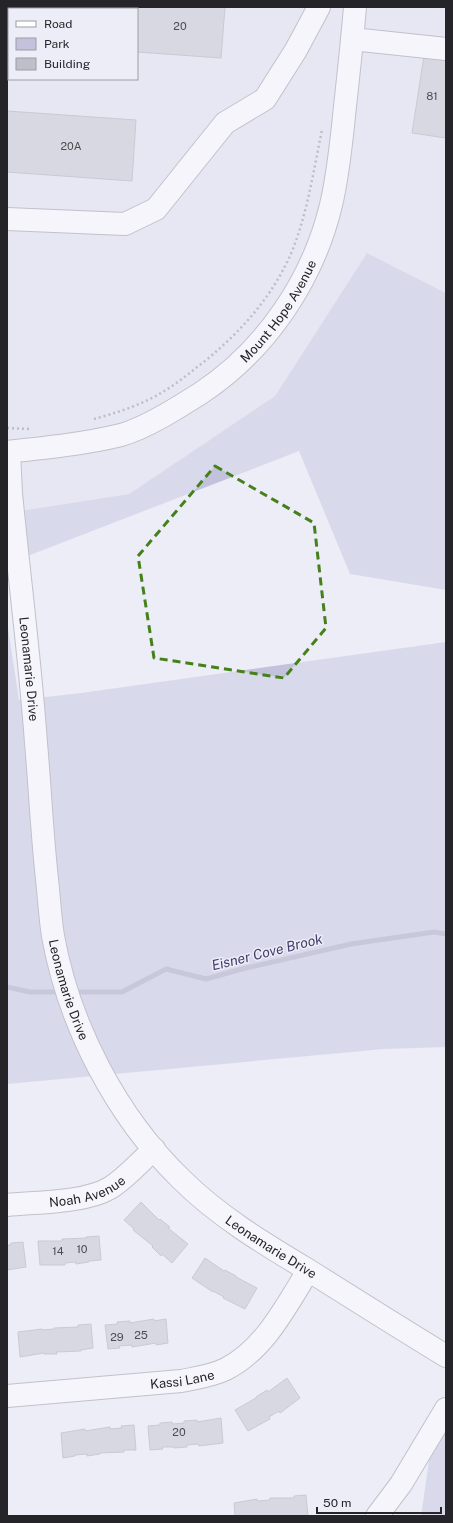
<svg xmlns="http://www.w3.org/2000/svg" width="453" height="1523" viewBox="0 0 453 1523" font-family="'Public Sans',sans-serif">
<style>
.built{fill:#dfdff0;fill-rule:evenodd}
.green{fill:#c2c2dd}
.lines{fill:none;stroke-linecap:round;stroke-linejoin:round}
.stream{stroke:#9b9bbc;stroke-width:5}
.building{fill:#bfbfc9;stroke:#9f9fa8}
.minor-casing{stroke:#8c8d96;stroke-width:24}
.path{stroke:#84848a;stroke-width:2.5;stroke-dasharray:2 3;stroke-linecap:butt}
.minor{stroke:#fff;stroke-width:22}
.marked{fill:none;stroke:#45801b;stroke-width:3;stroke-dasharray:8 5;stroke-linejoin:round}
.labels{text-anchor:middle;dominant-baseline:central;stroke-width:3;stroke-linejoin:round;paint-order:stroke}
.number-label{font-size:11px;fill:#4c4c51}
.street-label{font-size:13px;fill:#252529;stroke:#ededf7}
.water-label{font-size:14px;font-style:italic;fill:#413e6d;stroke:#ededf7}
</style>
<rect width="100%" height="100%" fill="#ededf7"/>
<path class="built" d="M7,7h439v286l-79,-40 -92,143 -146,98 -122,19zM9,9h128v70h-128z"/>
<path class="green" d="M367,253l79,40v297l-96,-16 -51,-123 -292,113v-51l122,-19 146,-98z
M7,621l12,79 62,-7 365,-51v405l-62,2 -377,35z
M446,1416v100h-25l14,-97z"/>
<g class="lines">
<path class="stream" d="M7,987l23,5h23
M76,992h46l44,-23 40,10 36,-10 109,-25 83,-12 12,2"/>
</g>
<path class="building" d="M7,7h218l-4,51 -84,-6v-43h-128v34h-2z
M424,56l22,3v79l-34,-5z
M7,111l129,9 -4,61 -125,-9z
M141,1202l18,18 1,-1 10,8 -2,1 20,16 -16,19 -10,-9 -1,2 -9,-9 1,-1 -20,-16 1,-1 -10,-9z
M99,1236l2,24 -12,1v1l-13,2v-2l-11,1v2h-25l-2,-24h24v-2l25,-1 -1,-1z
M23,1242l3,25 -19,3v-25h4v-2z
M205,1258l19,13 1,-1 11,6v1l21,11 -12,21 -22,-11 1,-1 -11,-6v1l-21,-14z
M154,1319v2l12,-2 2,24 -12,2v-2l-24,4v-2l-13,1 1,2 -12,1 -3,-24 13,-1 -1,-2 13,-1v2z
M91,1324l2,24 -12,2v1l-25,1 1,2h-13v-1l-24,4 -2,-25 24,-3v1l12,-1v-1l24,-1v-2z
M287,1378l13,20 -20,15 -1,-2 -10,6 1,2 -22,12 -13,-21 21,-12v-1l11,-7 1,2z
M221,1418l2,25 -24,3 -1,-2 -11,1v2l-13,1v-1h-12l1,2 -13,1 -2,-24 12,-1v-2l12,-1 1,2 11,-1v-2l13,-1v2z
M134,1425l2,25h-12v2l-24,1v1l-13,2v-2l-12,1v1l-12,2 -2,-25 24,-4v2l25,-4v2l12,-1 -1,-2z
M306,1495l2,21h-73l-1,-13 23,-4v2l13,-1v-2h24v-2z"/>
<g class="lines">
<defs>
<g id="minor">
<path d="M352,39l94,10"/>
<path d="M7,219l118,5 31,-15 69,-86 40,-24 31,-49 23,-43"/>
<path id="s1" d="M7,452c38,-4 77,-8 114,-17 25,-7 58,-28 80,-42 65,-43 112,-113 130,-188 7,-29 10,-60 13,-89 4,-37 8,-73 11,-109"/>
<path id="s2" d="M9,452l2,41c8,83 19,166 25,250 4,45 6,91 11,136 2,19 3,38 6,57 16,89 63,180 128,243 37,37 82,64 127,91 46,29 92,58 138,86"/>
<path id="s3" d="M7,1205c30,-3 77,-2 103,-17 16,-10 30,-26 44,-39"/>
<path id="s4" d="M7,1396l174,-15c15,-3 31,-5 45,-12 39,-20 60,-63 82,-98"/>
<path d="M377,1516l24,-32 45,-75"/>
</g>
</defs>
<use href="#minor" class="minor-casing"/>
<path class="path" d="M94,419c22,-6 47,-14 67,-26 12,-7 24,-16 35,-25 39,-30 73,-66 94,-112 17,-40 23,-83 32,-126
M7,428l23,1"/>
<use href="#minor" class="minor"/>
</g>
<path d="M0 0H453V1523H0ZM215,466l99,57 12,105 -42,50 -130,-20 -16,-102z" fill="#ededf7" fill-opacity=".55" fill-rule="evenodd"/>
<path class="marked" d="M215,466l99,57 12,105 -42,50 -130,-20 -16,-102z"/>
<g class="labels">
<g class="number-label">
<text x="180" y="26">20</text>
<text x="432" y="96">81</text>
<text x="71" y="146">20A</text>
<text x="82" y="1249">10</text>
<text x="58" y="1251">14</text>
<text x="141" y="1335">25</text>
<text x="117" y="1337">29</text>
<text x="179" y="1432">20</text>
</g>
<g class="street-label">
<text stroke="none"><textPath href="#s1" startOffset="320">Mount Hope Avenue</textPath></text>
<text stroke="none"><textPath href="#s2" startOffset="218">Leonamarie Drive</textPath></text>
<text stroke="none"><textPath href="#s2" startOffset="542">Leonamarie Drive</textPath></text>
<text stroke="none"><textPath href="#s3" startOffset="82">Noah Avenue</textPath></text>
<text stroke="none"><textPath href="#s2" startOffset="878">Leonamarie Drive</textPath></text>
<text stroke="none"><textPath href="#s4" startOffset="176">Kassi Lane</textPath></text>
</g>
<g class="water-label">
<text transform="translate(267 952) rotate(-14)">Eisner Cove Brook</text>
</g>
</g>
<rect width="453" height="1523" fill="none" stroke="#252529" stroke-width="16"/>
<rect x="8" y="8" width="130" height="72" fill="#ededf7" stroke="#9d9da5"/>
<rect x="16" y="21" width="20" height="6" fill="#ffffff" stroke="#9d9da5"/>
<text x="44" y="28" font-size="12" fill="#252529">Road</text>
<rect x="16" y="38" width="20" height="12" fill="#c2c2dd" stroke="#9d9da5"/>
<text x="44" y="48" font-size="12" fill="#252529">Park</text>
<rect x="16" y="58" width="20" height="12" fill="#bfbfc9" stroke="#9d9da5"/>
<text x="44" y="68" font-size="12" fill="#252529">Building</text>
<path d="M317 1507v6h124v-6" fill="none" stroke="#252529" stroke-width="2"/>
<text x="323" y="1507" font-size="12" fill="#252529" stroke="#ededf7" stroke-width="3" paint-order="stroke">50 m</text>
</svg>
